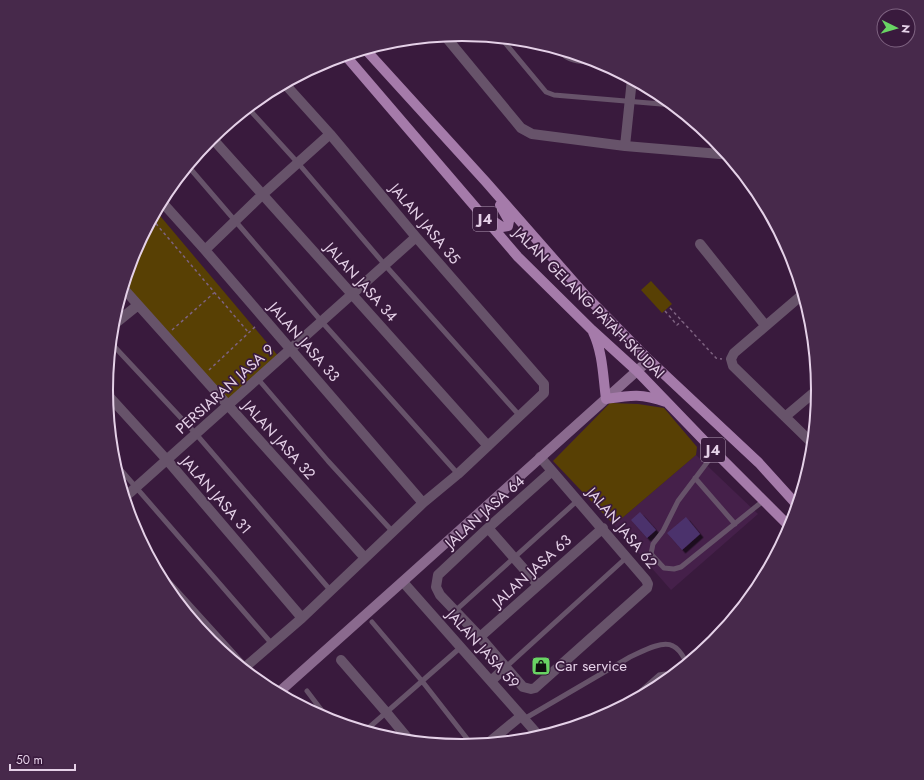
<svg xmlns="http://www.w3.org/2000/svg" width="924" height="780" viewBox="0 0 924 780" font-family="Jost,sans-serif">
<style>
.built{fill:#45204a}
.green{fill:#584004}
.building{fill:#4c326c;filter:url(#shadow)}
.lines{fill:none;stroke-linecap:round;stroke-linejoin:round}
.path{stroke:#7d6280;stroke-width:1.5;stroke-dasharray:3 3;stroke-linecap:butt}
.lane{stroke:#67536a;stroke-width:5}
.street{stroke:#67536a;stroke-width:10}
.secondary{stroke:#8a6a8e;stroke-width:10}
.primary{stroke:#a57baa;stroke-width:10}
.labels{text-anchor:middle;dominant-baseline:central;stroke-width:3.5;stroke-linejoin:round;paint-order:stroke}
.shield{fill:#391a3d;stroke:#b19ab5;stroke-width:1}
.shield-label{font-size:14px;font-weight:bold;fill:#e5d1e8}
.street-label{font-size:15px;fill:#e5d1e8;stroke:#391a3d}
.poi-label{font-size:15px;fill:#e5d1e8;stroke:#391a3d;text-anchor:start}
.rim{fill:none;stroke:#e5d1e8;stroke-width:2}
</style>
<defs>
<filter id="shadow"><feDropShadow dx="3.5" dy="3.5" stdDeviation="0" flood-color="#0009"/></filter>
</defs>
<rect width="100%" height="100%" fill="#391a3d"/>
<path class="built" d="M696,455l62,59 -87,76 -57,-65z"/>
<path class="green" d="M156,211l123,146 -55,49 -101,-118 10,-34z
M651,281l21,23 -10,9 -21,-23z
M610,403l28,1 26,4 33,39 -1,8 -82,70 -61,-64z"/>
<path class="building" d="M640,512l16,18 -9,8 -16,-18z
M686,517l14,17 -18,16 -15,-17z"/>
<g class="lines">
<path class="path" d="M152,219l97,114
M670,308l46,50 6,1
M665,311l12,14 5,-4
M172,330l42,-37
M209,370l48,-45"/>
<path class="lane" d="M501,38l45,54 8,3 119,10
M248,108l50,55 87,102 134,150
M188,166l134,156 136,152
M111,343l85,91 135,157
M258,379l70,82 65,71
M715,452l-37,49 -15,30 -10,13 -2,10 13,14 10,1 7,-2 82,-66
M114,462l158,182
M695,478l40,46
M455,611l123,-111
M372,622l50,59 50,64
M506,667l121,-110
M307,691l22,29
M625,705l34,-30 6,-1 6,3
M524,719l106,-62c11,-5 32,-17 43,-11 7,3 11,12 14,17
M365,731l96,-84"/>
<path class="street" d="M445,36l76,92 11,6 93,12 95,8 5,-2
M562,50c8,10 21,9 34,10
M211,137l277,309
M625,146l7,-67
M161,201l44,49 218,253
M700,244l65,81
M205,250l57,-55 68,-61
M123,288l242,270
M803,294l-69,59 -3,6 2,7 80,78
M112,326l26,-21
M106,393l61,67 135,158
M786,416l32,-27
M540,457l106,123 2,4 -1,4 -112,100 -4,1 -8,-2 -43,-50 -40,-42 -4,-8 2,-12 50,-47 64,-57
M124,498l292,-261
M488,528l50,57
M157,572l87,96
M403,582l137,155
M480,637l123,-109
M341,660l45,52 24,29
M243,669l59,-51 121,-115 35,-29 86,-81v-9l-128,-147 -86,-103 -46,-51
M491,681l15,-14
M488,743l33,-27"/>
<path class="secondary" d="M278,693l132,-118 239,-215"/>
<path class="primary" d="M365,49l121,133 101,115 62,63 110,103 38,42
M345,55l173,202 74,73 45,41 78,81 75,75
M490,219l12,8 6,-1 1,-5 -9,-16
M593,332c10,21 10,45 13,67 25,-4 35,-6 60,3"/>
</g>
<defs>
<symbol id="shop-square" viewBox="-11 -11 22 22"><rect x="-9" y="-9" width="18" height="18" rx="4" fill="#69d464" stroke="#391a3d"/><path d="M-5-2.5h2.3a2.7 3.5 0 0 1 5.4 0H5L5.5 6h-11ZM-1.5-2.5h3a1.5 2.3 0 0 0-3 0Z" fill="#111"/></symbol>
</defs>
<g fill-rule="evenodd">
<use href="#shop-square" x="530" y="655" width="22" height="22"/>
</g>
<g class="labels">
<g class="shield">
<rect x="473" y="207" width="24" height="24" rx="3"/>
<rect x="701" y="438" width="24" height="24" rx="3"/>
</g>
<g class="shield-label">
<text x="485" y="219">J4</text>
<text x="713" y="450">J4</text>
</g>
<g class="street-label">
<text transform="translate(425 224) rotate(50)">JALAN JASA 35</text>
<text transform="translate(361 282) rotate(48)">JALAN JASA 34</text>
<text transform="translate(589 303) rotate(45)">JALAN GELANG PATAH-SKUDAI</text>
<text transform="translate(304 342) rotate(49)">JALAN JASA 33</text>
<text transform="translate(225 389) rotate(-42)">PERSIARAN JASA 9</text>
<text transform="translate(279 440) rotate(48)">JALAN JASA 32</text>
<text transform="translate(216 495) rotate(49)">JALAN JASA 31</text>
<text transform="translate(485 512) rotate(-42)">JALAN JASA 64</text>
<text transform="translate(622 528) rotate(50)">JALAN JASA 62</text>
<text transform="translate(532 571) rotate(-42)">JALAN JASA 63</text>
<text transform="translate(483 649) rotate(48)">JALAN JASA 59</text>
</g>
<g class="poi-label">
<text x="555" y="666">Car service</text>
</g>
</g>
<path d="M0 0H924V780H0ZM113 390a349 349 0 1 1 698 0a349 349 0 1 1-698 0Z" fill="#47294b" fill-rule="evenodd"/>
<path class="rim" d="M113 390a349 349 0 1 1 698 0a349 349 0 1 1-698 0Z"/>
<g transform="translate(896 28) rotate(95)"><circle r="19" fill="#391a3d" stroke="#7e6381"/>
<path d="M0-3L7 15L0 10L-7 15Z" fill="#69d464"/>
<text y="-6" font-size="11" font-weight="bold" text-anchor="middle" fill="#e5d1e8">N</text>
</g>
<path d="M10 764v6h65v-6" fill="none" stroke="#e5d1e8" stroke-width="2"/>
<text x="16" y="764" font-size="12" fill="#e5d1e8" stroke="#391a3d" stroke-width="3" paint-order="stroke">50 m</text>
</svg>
